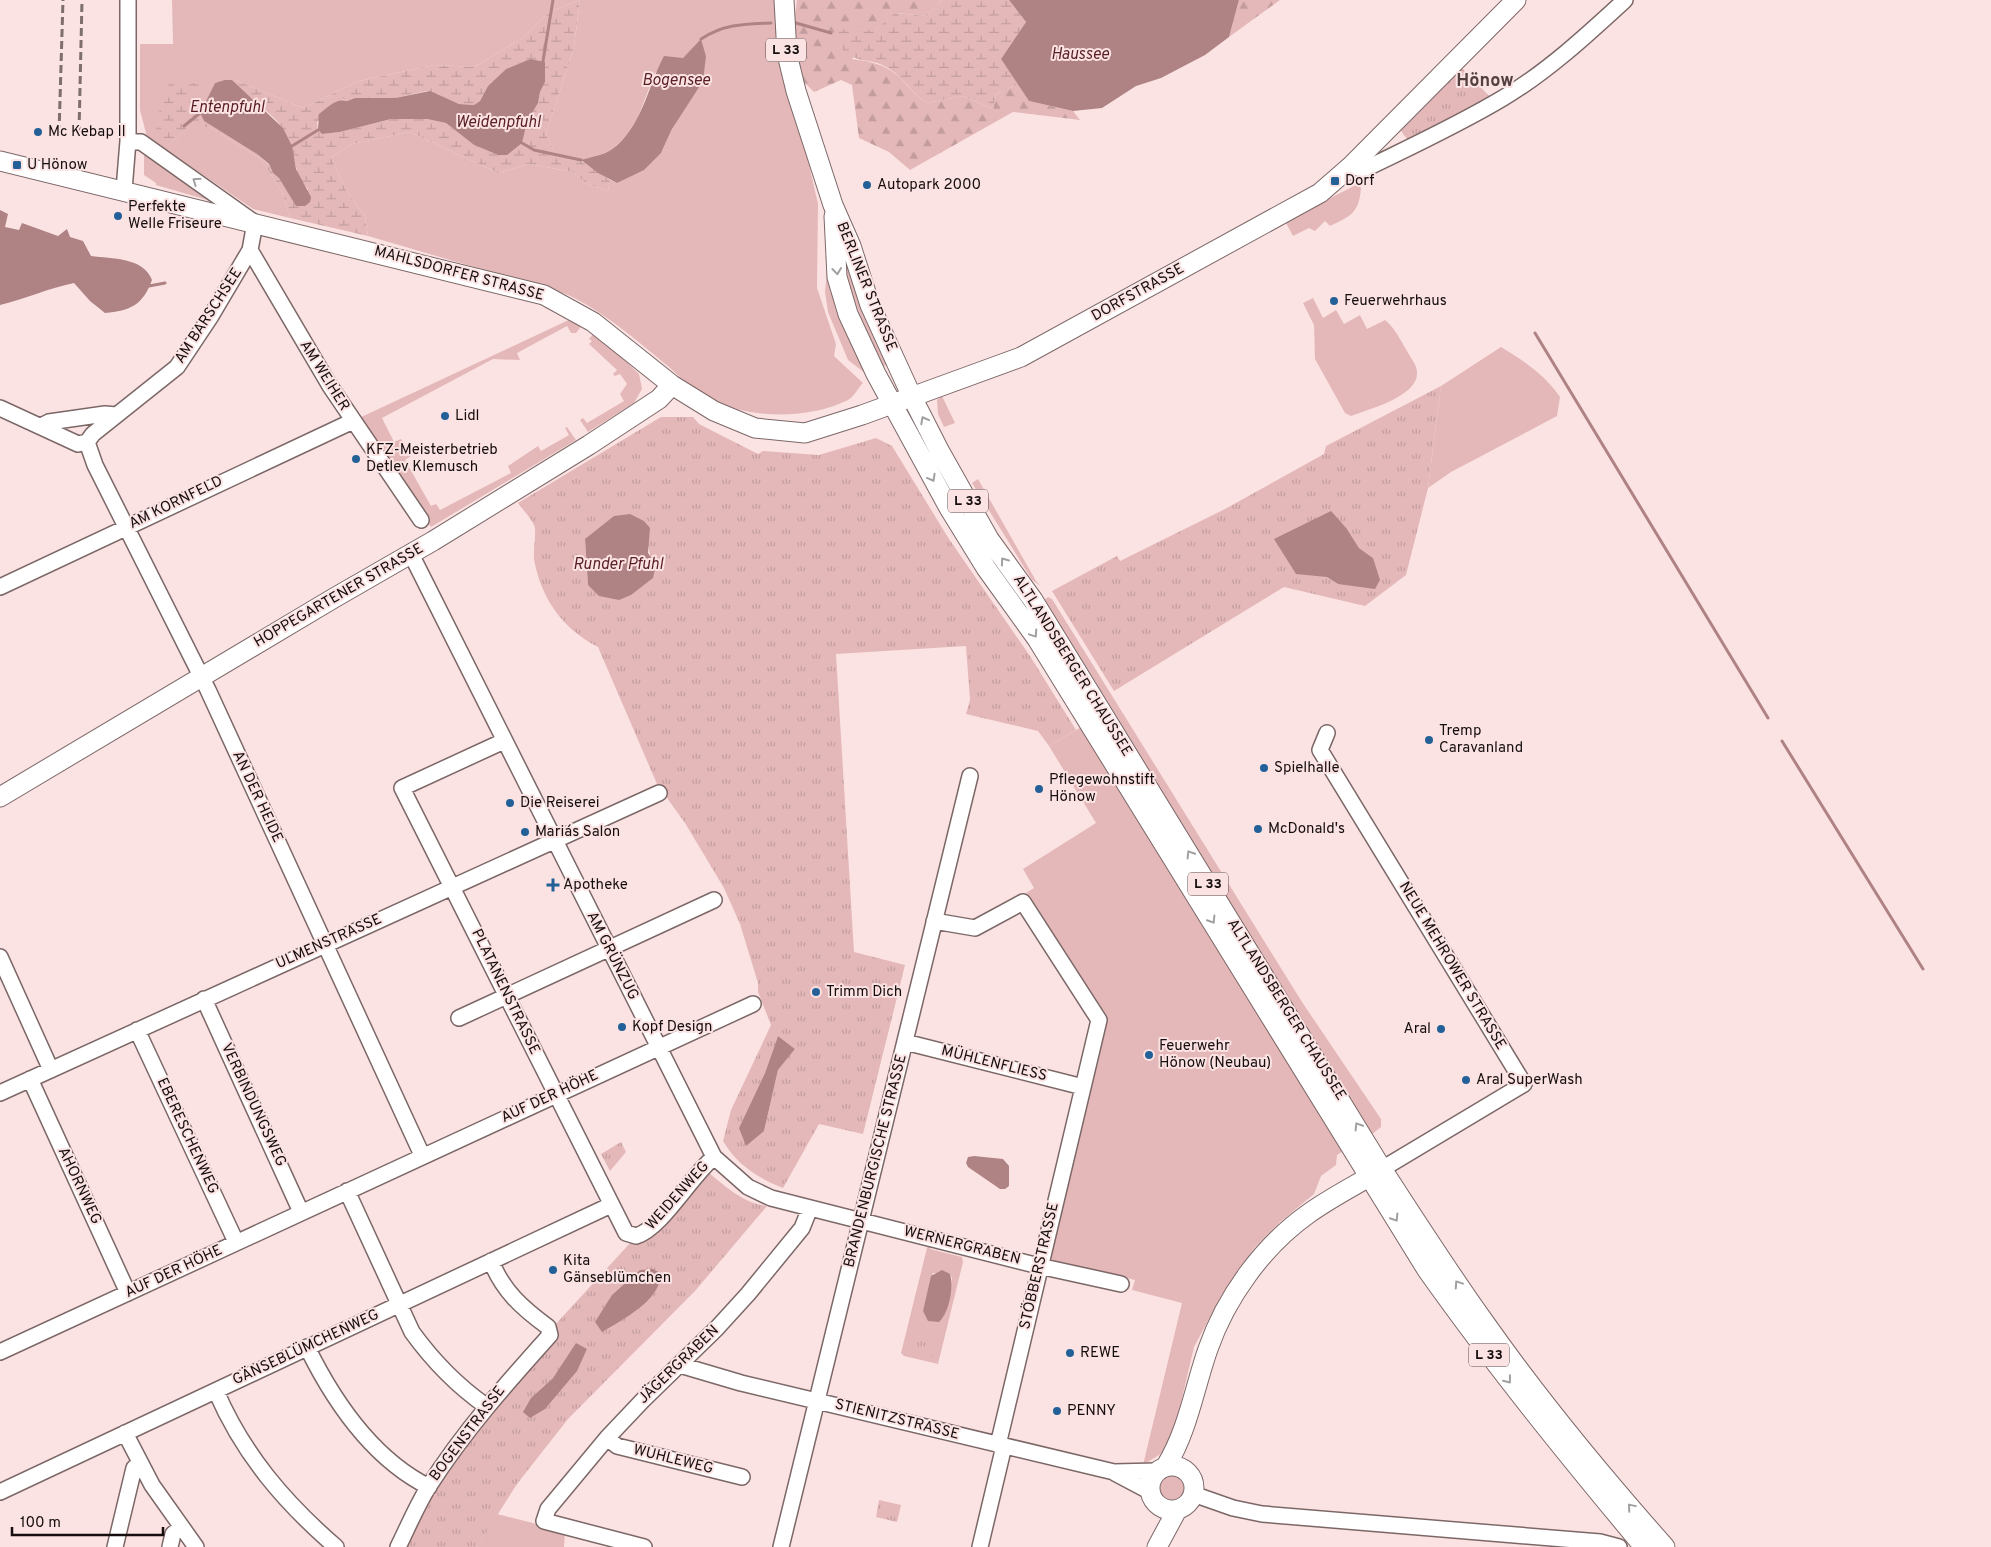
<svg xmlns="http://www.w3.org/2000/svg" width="1991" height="1547" viewBox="0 0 1991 1547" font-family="Overpass,sans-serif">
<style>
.grass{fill:#e4b8b9;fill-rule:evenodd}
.forest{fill:url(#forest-firs)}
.wetland{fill:url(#wetland-marsh);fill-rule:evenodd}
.park{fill:url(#park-tufts);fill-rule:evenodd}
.water{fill:#af8284}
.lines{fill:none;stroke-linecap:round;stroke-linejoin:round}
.stream{stroke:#af8284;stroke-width:3}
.minor-casing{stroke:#7c6767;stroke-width:18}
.major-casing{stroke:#7c6767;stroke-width:21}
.minor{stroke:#fff;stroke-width:15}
.major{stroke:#fff;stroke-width:19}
.rail{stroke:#7e6e6e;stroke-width:3;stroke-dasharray:8 4;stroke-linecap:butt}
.oneway{stroke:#a29f9f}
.poi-dot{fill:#236097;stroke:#fce3e3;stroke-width:2}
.labels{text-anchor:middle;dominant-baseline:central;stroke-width:4;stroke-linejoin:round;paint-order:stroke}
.shield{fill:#fce3e3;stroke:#5b4e4e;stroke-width:1}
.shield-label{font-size:14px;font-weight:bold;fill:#160e0e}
.poi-label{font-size:15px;fill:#160e0e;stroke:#fce3e3;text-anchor:start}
.street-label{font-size:15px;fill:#160e0e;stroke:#fce3e3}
.water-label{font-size:16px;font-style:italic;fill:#591f25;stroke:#fce3e3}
.quarter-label{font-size:18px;font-weight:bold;fill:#533f40;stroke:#fce3e3}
</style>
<defs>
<pattern id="forest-firs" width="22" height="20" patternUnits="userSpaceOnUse" patternTransform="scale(1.25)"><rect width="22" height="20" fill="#e4b8b9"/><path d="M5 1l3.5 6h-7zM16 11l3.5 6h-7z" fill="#c39d9e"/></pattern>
<pattern id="wetland-marsh" width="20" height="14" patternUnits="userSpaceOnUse" patternTransform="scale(1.25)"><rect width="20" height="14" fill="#e4b8b9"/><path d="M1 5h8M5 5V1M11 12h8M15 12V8" fill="none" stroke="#c39d9e"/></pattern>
<pattern id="park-tufts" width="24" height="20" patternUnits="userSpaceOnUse" patternTransform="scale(1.25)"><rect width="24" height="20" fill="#e4b8b9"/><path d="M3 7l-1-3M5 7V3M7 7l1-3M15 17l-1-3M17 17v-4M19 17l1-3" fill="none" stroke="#c39d9e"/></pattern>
</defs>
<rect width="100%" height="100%" fill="#fce3e3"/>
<path class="grass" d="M172,0h408l-31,12 -25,25 -50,30 -40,-2 -75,16 -56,27 -70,-29 -18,4 -15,30 -35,35 24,-21h20l52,32 21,33 8,26 -37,-9 -106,-72 -7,-27v-66h33z
M580,0h197l25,134 16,70 -1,84 19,56 -2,12 29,27c-5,5 -9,14 -15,17 -41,21 -108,19 -147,-6 -12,-7 -22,-18 -32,-27 -33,-27 -64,-55 -103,-73l-198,-58 -3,-20 -19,-26 -15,-33 21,-13 58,-12 88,41 31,-9 43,8 15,12 21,7 2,-11 7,3 44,-30 45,-97 -5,-16 -18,18 -28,15 -22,57 -23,21 -29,10 -25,-6 -10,-21 28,-87z
M144,150l74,53 -62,-18v-2l-12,-8z
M1358,184l3,4c-2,25 -10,28 -31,38l-5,-5 -10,10 -6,-3 -16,8 -8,-15z
M847,259l43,104 -6,3c-11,-24 -43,-83 -37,-107z
M827,270l9,40 29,63 -17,-13 -20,-48 -3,-20z
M1313,298l10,20 13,-8 8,14 16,-9 7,14 18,-9c10,8 16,21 22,31 3,6 10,14 10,21 2,24 -48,37 -66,44l-6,-3 -30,-54 -1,-34 -11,-22z
M573,318l10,6 -7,9h-5l-4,-7 -50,27 3,7 -27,-1 -111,59 12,24 7,-3 10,17 -6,4 26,46 5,-2 4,6 71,-37 -3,-7 30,-20 3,5 28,-16 -4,-7 2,-1 9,13 -145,87 -74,-108z
M595,332l44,42 3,15 -8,14 -46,29 -8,-12 3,-2 4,5 37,-22 -4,-7 7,-10 -7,-10 -5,2 -2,-2 4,-4 -28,-26 3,-3 -3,-2z
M1501,347c23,14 43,27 59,50l-3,19 -106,56 -23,16 13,-102z
M942,396l13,27 -11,4 -6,-13 -1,-14z
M978,479l58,102 5,5 -9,-6 -60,-97z
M1048,597l4,2 250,403 79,117v8l-10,8 -328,-534z
M1083,726l260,425 -6,4 -1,10 -15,11 -7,18 -34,28 -25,25 -34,49 -27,51 -15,64 -13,37 -7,7 -16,10 39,-162 -50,-13 3,-10 -85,-20 42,-177 8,-71 -74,-119 8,-5 -11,-19 73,-46 -47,-77z
M928,1244l3,1 -1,4 32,8 1,5 -25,102 -34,-8 -3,-3zM933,1273l17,1 2,4 -5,30 -5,11 -19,-8z
M1156 1486a16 16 0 1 1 32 0a16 16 0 1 1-32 0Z
M497,1514l68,17 -1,16h-87z"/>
<path class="forest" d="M797,0h145l-15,16 -31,-3 -22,18 -22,28c14,2 29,4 41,13 13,9 20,23 34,31l36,-7 30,13 3,-15 22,-10 11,17 44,10 7,9 -67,-8 -103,58 -21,-18 -30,-14 -7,-53 -11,-5 -27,12 -11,-11 -10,-51z
M1239,0h41l-51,37z"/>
<path class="wetland" d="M580,0l-6,47 -28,87 10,21 25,6 29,19 -2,11 -21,-7 -15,-12 -43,-8 -31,9 -88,-41 -58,12 -21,13 15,33 19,26 3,20 -78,-18 -8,-26 -21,-33 -52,-32h-20l-25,22 -8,-17 7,-43 13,-10 25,6 -1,28 4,8 53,33 12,11 4,8 6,5 17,27 12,-16c-16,-16 -13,-42 -25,-60 -9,-15 -37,-33 -50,-48l-9,-2h9l70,29 56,-27 75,-16 40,2 50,-30 25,-25zM530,59l15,23 -5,10 -2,11 -11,19 -5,21 -11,8 -13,4 -24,-10 -28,-22 -19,-4h-36l-51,13 -18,2 -4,-4 -1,-8 26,-23 4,2 8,-3h40l32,-7 32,13 15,1 6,-4 8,-15 18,-17z
M942,0h67l17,22 -25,37 17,25 -22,10 -3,15 -30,-13 -36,7c-13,-8 -21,-21 -33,-31 -27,-21 -40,1 -63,-39l22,-7 21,5 21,-18 32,3z"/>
<path class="park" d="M1460,66l33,34 -84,42 -10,-14z
M1441,386l-13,102 -22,87 -41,31 -81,-19 -170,104 -62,-100 65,-35 3,5 105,-52 99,-55 2,-8zM1347,529l12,19 14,10 -35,26 -11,-7z
M661,417h32l6,7 59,30 5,-3 56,4 57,-17 16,8 57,93 81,117 46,74 -27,16 -11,-15 -72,-17 4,-14 -4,-54 -130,8 18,298 51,13 -42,169 -44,-10 -36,64c-25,-10 -46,-23 -60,-47l8,-31 40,-85 -13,-33v-9l-18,-59 -16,-36 -39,-65 -28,-39 -59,-137c-35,-18 -57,-48 -64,-88 -1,-9 3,-28 0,-34 -4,-8 -11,-15 -16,-22zM603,526l45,18 3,16 -63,25 -3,-45zM778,1036l17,13 -17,21 -14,61 -25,-3 26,-55z
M621,1142l5,10 -16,19 -9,-17z
M708,1172c18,15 35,31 59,34l-72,85 -127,128 -51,65 -40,63h-73l38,-68 112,-153 77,-84h9l12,-7zM576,1344l11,5 -4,8 -52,41 22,-20z
M913,1332l24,6 -4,18 -24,-5z
M879,1500l22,5 -4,17 -21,-5z"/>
<path class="water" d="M1009,0h230l-10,37 -24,18 -44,23 -25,8 -34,22 -29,3 -44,-10 -28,-42 25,-37z
M701,39l5,17 -3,25 -31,48 -11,24 -17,17 -27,13 -19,-10 -17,-13c10,-3 22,-5 30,-10 31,-22 36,-62 53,-94l19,2z
M530,59l15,3v20l-5,10 -2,11 -11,19 -5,21 -15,12h-9l-24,-10 -28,-22 -19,-4h-36l-51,13 -18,2 -4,-4 1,-16c8,-6 18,-17 28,-13l8,-3h40l35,-7 29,13 15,1 6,-4 8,-15 18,-17z
M225,80h7l51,48 9,18 4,23 15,28 -1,5 -5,4h-9l-17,-28 -6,-5 -4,-9 -12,-10 -53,-33 -4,-8 15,-30z
M0,210l8,4 -3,13 14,3 3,-7 36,13 9,-7 3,8 13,4 8,15c21,3 52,1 61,24 -9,25 -22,31 -47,33l-15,-12 -16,-18c-25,5 -49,16 -74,22z
M1331,511l16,18 12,19 14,10 7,22 -5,9 -37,-5 -11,-7 -31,-3 -22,-35z
M630,514l14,7 6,7 -2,25 8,11 -3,14 -22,17 -12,5 -20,-4 -11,-11 -3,-46 29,-23z
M778,1036l17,13 -17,21 -14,61 -18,15 -7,-18 26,-55z
M974,1156l29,3 6,7v20l-4,3h-5l-32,-22 -2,-4 2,-6z
M653,1269l7,4c3,26 -38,47 -58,59l-7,-10 17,-27 28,-25z
M942,1270l8,4c4,14 -1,39 -11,48l-11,-1 -5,-10 8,-35z
M576,1343l11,6 -10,22 -32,38 -15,9 -7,-6 8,-14 22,-20z"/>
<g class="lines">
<path class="stream" d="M796,23l35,10
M701,39c23,-15 43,-15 70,-16
M543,61l10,-61
M184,126l16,-13
M522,143l12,7 47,10
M292,146l26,-16
M149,286l16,-3
M1535,333l233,385
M1782,741l141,228"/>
<defs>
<path id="minor" d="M128,141l13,1 114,81 -5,27 80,136 91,134
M1351,166l12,4c47,-23 95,-45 140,-72 44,-26 84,-63 122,-98
M124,190l4,-49v-141
M0,408l78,36 9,-2 6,-8 84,-67 34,-51 39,-66
M41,426l8,-4 56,-8 11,1
M87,442l8,23 113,225 214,465
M411,554l303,603 34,30 23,11 268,68 82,18
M0,587l353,-166
M1327,733l-7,17 204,334 -142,85
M504,741l-102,47 224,445 10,3c25,-7 55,-60 78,-79
M934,921l41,7 48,-26 76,118 -101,425
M0,957l51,113
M204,999l97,213
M459,1018l255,-118
M137,1030l99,212
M905,1042l178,45
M30,1079l98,214
M0,1093l659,-300
M347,1191l65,141c21,29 44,53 74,74
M307,1347c27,55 66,112 122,140
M0,1352l753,-348
M680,1365l61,18 373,89 43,-1
M216,1391c27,63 68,111 120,156
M125,1433l27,52 44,62
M607,1438l10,8 125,31
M1115,1473l34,18
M0,1492l611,-287
M1193,1494l40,14 29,6 338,28 19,5
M115,1547l19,-79 6,-4
M170,1547l3,-13 8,-6
M398,1547c10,-20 19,-42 31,-61 35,-55 78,-103 121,-151l-2,-8c-26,-19 -45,-36 -57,-66
M644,1547l-100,-26 4,-12 59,-71 36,-38 74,-72 31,-34 54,-66 8,-20
M781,1547l189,-771
M980,1547l24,-101"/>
<path id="major" d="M784,0l3,54 9,37 37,114 18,41 19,59 42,92 28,55 49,87 44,61 349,569c34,52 67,104 103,154 55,78 117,153 180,224
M0,161l544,134 49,27 79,63 42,26 41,17 50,5 57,-18 159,-58 299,-164 31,-27 165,-166
M834,216l3,61 11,37 28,60 73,134 37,60 51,71 390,631c68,96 142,187 217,277
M0,797l334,-199 99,-57 156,-96 70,-46 13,-14
M1150 1488a22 22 0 1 1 44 0a22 22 0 1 1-44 0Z
M1166,1466c22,-36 28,-77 42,-117 18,-52 55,-103 100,-135 22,-16 48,-29 71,-43
M1157,1547l20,-37"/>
</defs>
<use href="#minor" class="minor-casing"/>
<use href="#major" class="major-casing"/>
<use href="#minor" class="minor"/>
<use href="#major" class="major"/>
<path class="rail" d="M79,132l3,-132
M59,133l4,-133"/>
</g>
<defs><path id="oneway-chevron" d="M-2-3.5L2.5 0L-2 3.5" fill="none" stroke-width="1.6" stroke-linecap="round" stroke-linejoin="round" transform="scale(1.25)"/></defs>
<g class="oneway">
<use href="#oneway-chevron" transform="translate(196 181) rotate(-145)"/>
<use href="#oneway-chevron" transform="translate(837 271) rotate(84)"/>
<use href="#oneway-chevron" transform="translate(924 420) rotate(-118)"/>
<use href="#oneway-chevron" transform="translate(932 478) rotate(61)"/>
<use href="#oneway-chevron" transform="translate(1004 561) rotate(-126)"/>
<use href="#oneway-chevron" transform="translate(1034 634) rotate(56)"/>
<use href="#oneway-chevron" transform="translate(1190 854) rotate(-122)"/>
<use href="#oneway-chevron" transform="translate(1212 920) rotate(58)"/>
<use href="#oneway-chevron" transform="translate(1358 1126) rotate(-122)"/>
<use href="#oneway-chevron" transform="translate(1395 1218) rotate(58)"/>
<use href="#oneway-chevron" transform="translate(1458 1284) rotate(-124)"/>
<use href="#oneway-chevron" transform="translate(1508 1380) rotate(52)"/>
<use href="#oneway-chevron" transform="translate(1631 1507) rotate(-130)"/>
</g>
<g class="poi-dot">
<circle cx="38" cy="132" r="5"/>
<rect x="12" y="160" width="10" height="10" rx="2.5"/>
<rect x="1330" y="176" width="10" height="10" rx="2.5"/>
<circle cx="867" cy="185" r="5"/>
<circle cx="118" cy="216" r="5"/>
<circle cx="1334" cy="301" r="5"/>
<circle cx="445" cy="416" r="5"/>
<circle cx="356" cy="459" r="5"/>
<circle cx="1429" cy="740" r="5"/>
<circle cx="1264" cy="768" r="5"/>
<circle cx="1039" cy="789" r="5"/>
<circle cx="510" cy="803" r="5"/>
<circle cx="1258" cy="829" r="5"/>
<circle cx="525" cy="832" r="5"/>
<path d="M550.5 877.5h5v5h5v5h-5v5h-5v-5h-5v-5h5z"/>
<circle cx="816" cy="992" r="5"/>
<circle cx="622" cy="1027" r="5"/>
<circle cx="1441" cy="1029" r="5"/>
<circle cx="1149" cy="1055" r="5"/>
<circle cx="1466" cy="1080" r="5"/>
<circle cx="553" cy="1270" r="5"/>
<circle cx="1070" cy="1353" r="5"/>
<circle cx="1057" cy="1411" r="5"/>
</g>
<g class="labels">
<g class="shield">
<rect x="766" y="38.5" width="40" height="23" rx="4"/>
<rect x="948" y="489.5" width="40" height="23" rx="4"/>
<rect x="1188" y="872.5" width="40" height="23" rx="4"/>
<rect x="1469" y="1343.5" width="40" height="23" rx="4"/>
</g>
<g class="shield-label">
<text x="786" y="50">L 33</text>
<text x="968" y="501">L 33</text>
<text x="1208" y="884">L 33</text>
<text x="1489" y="1355">L 33</text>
</g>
<g class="poi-label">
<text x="48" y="132">Mc Kebap II</text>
<text x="27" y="165">U Hönow</text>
<text x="1345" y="181">Dorf</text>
<text x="877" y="185">Autopark 2000</text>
<text x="128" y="207">Perfekte<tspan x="128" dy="17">Welle Friseure</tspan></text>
<text x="1344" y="301">Feuerwehrhaus</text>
<text x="455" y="416">Lidl</text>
<text x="366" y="450">KFZ-Meisterbetrieb<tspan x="366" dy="17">Detlev Klemusch</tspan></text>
<text x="1439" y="731">Tremp<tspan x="1439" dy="17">Caravanland</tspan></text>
<text x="1274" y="768">Spielhalle</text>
<text x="1049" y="780">Pflegewohnstift<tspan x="1049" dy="17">Hönow</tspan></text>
<text x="520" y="803">Die Reiserei</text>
<text x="1268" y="829">McDonald's</text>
<text x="535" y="832">Maria´s Salon</text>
<text x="563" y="885">Apotheke</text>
<text x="826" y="992">Trimm Dich</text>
<text x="632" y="1027">Kopf Design</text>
<text x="1431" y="1029" text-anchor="end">Aral</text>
<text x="1159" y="1046">Feuerwehr<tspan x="1159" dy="17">Hönow (Neubau)</tspan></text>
<text x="1476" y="1080">Aral SuperWash</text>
<text x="563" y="1261">Kita<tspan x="563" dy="17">Gänseblümchen</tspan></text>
<text x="1080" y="1353">REWE</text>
<text x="1067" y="1411">PENNY</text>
</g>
<g class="street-label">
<text transform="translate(459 274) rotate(15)">MAHLSDORFER STRASSE</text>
<text transform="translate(866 287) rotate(68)">BERLINER STRASSE</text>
<text transform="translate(1138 293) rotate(-29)">DORFSTRASSE</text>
<text transform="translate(209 316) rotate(-57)">AM BARSCHSEE</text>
<text transform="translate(324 376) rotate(58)">AM WEIHER</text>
<text transform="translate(176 503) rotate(-26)">AM KORNFELD</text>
<text transform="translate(339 596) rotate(-30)">HOPPEGARTENER STRASSE</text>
<text transform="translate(1072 666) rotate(58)">ALTLANDSBERGER CHAUSSEE</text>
<text transform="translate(257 797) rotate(65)">AN DER HEIDE</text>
<text transform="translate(329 942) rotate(-24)">ULMENSTRASSE</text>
<text transform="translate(612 956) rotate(63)">AM GRÜNZUG</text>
<text transform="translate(1452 966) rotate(59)">NEUE MEHROWER STRASSE</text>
<text transform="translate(505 992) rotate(64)">PLATANENSTRASSE</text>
<text transform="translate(1286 1010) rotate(58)">ALTLANDSBERGER CHAUSSEE</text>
<text transform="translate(994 1064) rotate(14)">MÜHLENFLIESS</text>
<text transform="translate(550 1097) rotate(-25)">AUF DER HÖHE</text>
<text transform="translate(253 1105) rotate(65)">VERBINDUNGSWEG</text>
<text transform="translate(187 1136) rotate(65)">EBERESCHENWEG</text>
<text transform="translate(876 1161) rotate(-76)">BRANDENBURGISCHE STRASSE</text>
<text transform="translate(79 1186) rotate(65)">AHORNWEG</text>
<text transform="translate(678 1196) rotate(-48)">WEIDENWEG</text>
<text transform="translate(962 1246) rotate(14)">WERNERGRABEN</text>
<text transform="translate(1040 1266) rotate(-77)">STÖBBERSTRASSE</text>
<text transform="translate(174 1272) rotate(-25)">AUF DER HÖHE</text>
<text transform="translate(306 1348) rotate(-25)">GÄNSEBLÜMCHENWEG</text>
<text transform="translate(679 1365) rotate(-44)">JÄGERGRABEN</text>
<text transform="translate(897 1420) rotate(14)">STIENITZSTRASSE</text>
<text transform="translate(468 1434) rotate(-53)">BOGENSTRASSE</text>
<text transform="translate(673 1460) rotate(14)">WUHLEWEG</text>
</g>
<g class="water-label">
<text x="1080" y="55">Haussee</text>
<text x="676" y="81">Bogensee</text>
<text x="227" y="108">Entenpfuhl</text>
<text x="498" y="123">Weidenpfuhl</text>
<text x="618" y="565">Runder Pfuhl</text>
</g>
<g class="quarter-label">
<text x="1485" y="81">Hönow</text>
</g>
</g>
<path d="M12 1527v8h151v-8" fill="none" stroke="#160e0e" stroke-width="2.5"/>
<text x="20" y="1527" font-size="15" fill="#160e0e" stroke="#fce3e3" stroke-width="4" paint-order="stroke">100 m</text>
</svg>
